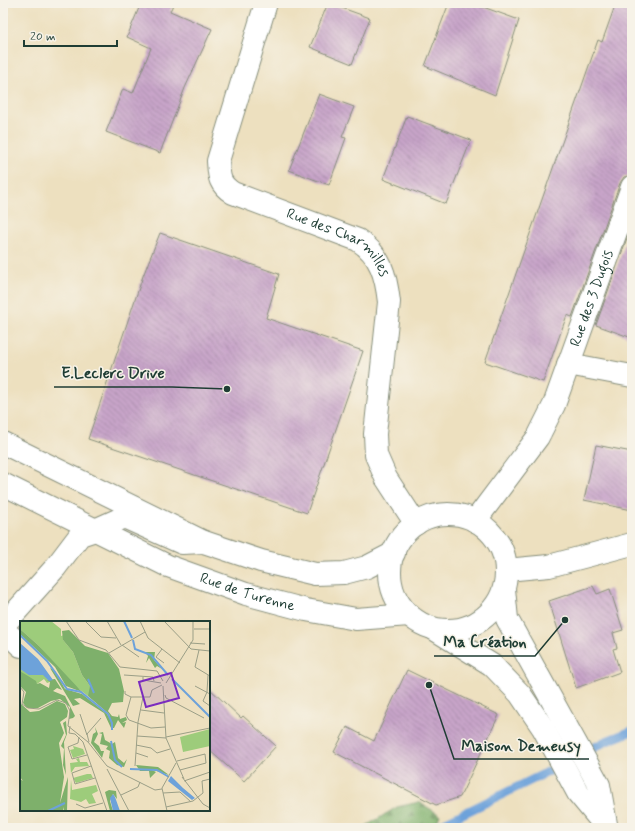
<svg xmlns="http://www.w3.org/2000/svg" width="635" height="831" viewBox="0 0 635 831" font-family="Mynerve,sans-serif">
<style>
.forest{fill:url(#forest-firs);stroke:#4e7650}
.lines{fill:none;stroke-linecap:round;stroke-linejoin:round}
.stream{stroke:#6da2da;stroke-width:9}
.building{fill:url(#building-back-hatch)}
.street-casing{stroke:#868e7a;stroke-width:24}
.secondary-casing{stroke:#868e7a;stroke-width:24}
.street{stroke:#fff;stroke-width:22}
.secondary{stroke:#fff;stroke-width:22}
.labels{text-anchor:middle;dominant-baseline:central;stroke-width:3;stroke-linejoin:round;paint-order:stroke}
.street-label{font-size:15px;fill:#1f3d34;stroke:#f7f3e8}
.inset-river{fill:none;stroke:#6da2da;stroke-width:2}
.inset-road{fill:none;stroke:#9b9f87;stroke-width:1}
.view{fill:#7b2cbf;fill-opacity:0.15;stroke:#7b2cbf;stroke-width:2}
.inset-edge{fill:none;stroke:#1f3d34;stroke-width:2}
.leader{fill:none;stroke:#1f3d34;stroke-width:1.5}
.callout-dot{fill:#1f3d34;stroke:#f7f3e8;stroke-width:1.5}
.callout-label{font-size:16px;text-anchor:middle;font-weight:bold;fill:#1f3d34;stroke:#f7f3e8;stroke-width:3;stroke-linejoin:round;paint-order:stroke}
</style>
<defs>
<pattern id="forest-firs" width="22" height="20" patternUnits="userSpaceOnUse"><rect width="22" height="20" fill="#7eb06b"/><path d="M5 1l3.5 6h-7zM16 11l3.5 6h-7z" fill="#679059"/></pattern>
<pattern id="building-back-hatch" width="6" height="6" patternUnits="userSpaceOnUse"><rect width="6" height="6" fill="#c8a4c9"/><path d="M-1 5l2 2M0 0l6 6M5-1l2 2" fill="none" stroke="#a287a4"/></pattern>
</defs>
<rect width="100%" height="100%" fill="#f7f3e8"/>
<filter id="ink" filterUnits="userSpaceOnUse"><feTurbulence type="fractalNoise" baseFrequency=".025" numOctaves="2"/><feDisplacementMap in="SourceGraphic" scale="8" xChannelSelector="R" yChannelSelector="G"/><feConvolveMatrix kernelMatrix="1 2 1 2 8 2 1 2 1" color-interpolation-filters="sRGB"/></filter>
<filter id="wash" filterUnits="userSpaceOnUse"><feTurbulence type="fractalNoise" baseFrequency=".012" numOctaves="4" result="noise"/><feDisplacementMap in="SourceGraphic" scale="16" xChannelSelector="R" yChannelSelector="G"/><feGaussianBlur stdDeviation="0.9" result="paint"/><feColorMatrix in="noise" values="0 0 0 0 0 0 0 0 0 0 0 0 0 0 0 0 0 1.4 0 .05"/><feComposite in="paint" operator="in"/></filter>
<g filter="url(#wash)">
<rect width="100%" height="100%" fill="#ede0bf"/>
<path class="forest" d="M419,802l21,13 -6,13h-71l34,-21z"/>
<g class="lines">
<path class="stream" d="M581,755l23,-13 28,-11
M434,828l128,-63"/>
</g>
<g id="blocks">
<path class="building" d="M141,3h33l-4,8 42,18 -27,59 -25,65 -54,-21 17,-43 10,4 18,-45 -24,-11z
M328,3l42,15 -18,46 -42,-17z
M449,3h23l47,17 -24,75 -70,-29z
M616,3h16v172l-8,2 -4,6 -48,134 -5,-2 -24,67 -58,-20 113,-322 4,2z
M319,94l35,13 -12,30 4,1 -17,47 -40,-15z
M407,116l64,24 -25,64 -63,-25z
M632,224v114l-36,-13z
M160,233l119,41 -13,44 97,33 -56,162 -219,-74 55,-163z
M596,445l36,7v58l-48,-10z
M593,586l4,8 13,-5 13,41 -10,3 4,15 -4,1 7,23 -44,16 -27,-87z
M407,670l92,45 -39,82 -24,8 -102,-53 13,-25 27,14z
M209,688l32,30 2,-2 33,30 -32,35 -35,-31z"/>
</g>
</g>
<g filter="url(#ink)">
<use href="#blocks" fill-opacity="0" stroke="#868e7a" stroke-width="1"/>
<g class="lines">
<defs>
<g id="street">
<path id="s1" d="M266,3l-48,158c1,16 1,23 15,32l125,47c23,15 28,36 31,62l-14,132 1,21 10,23 30,46"/>
<path d="M568,364l64,12"/>
<path id="s2" d="M475,521l63,-84 16,-32 78,-218"/>
<path d="M506,570l43,-4 83,-22"/>
<path d="M3,626l52,-58 25,-33 15,-5 29,-13 58,26 22,-1"/>
<path d="M3,629l18,17"/>
</g>
<g id="secondary">
<path d="M3,443l201,99 57,19 54,13 29,-1 23,-6 27,-14"/>
<path id="s3" d="M3,484l165,82 78,28 60,16 50,9 53,-4"/>
<circle cx="448" cy="572" r="58"/>
<path d="M504,589l3,30 92,166 7,39"/>
<path d="M434,629l58,36 28,29 23,34 35,65 29,35"/>
</g>
</defs>
<use href="#street" class="street-casing"/>
<use href="#secondary" class="secondary-casing"/>
<use href="#street" class="street"/>
<use href="#secondary" class="secondary"/>
</g>
</g>
<g class="labels">
<g class="street-label">
<text stroke="none"><textPath href="#s1" startOffset="321">Rue des Charmilles</textPath></text>
<text stroke="none"><textPath href="#s2" startOffset="254">Rue des 3 Dugois</textPath></text>
<text stroke="none"><textPath href="#s3" startOffset="268">Rue de Turenne</textPath></text>
</g>
</g>
<g transform="translate(20 621)">
<rect width="190" height="190" fill="#ede0bf"/>
<path d="M0,0h31l10,8v7l3,-1 -1,5 10,12 9,23 8,11v8l-2,2 -18,-14 -32,-37 -18,-16zM0,48l11,6h13l6,7 -3,1 -3,-4 -7,5 -17,-13zM53,125l10,3 2,5 -12,4 -3,-8 4,-1zM59,137l1,4h7l2,4 -14,1 -4,6 -1,-10 8,-1 -2,-3zM67,153h4l2,4 -17,5 -3,-5zM51,159l1,10 24,-5 2,6 -6,3 4,9 -7,1 -3,-5 -5,3 -11,-3z" fill="#9dcc7b"/>
<path d="M0,8l18,16 44,47 -16,-6 -11,-19 -35,-33zM49,9l16,16 23,7 11,16 5,22 -1,11 -11,1 -4,8 4,5 6,1 1,-3 1,5 6,-2 1,3 -5,3 4,-1 -2,6 -6,-8 -4,8h-3l-7,-15 -24,-15 -6,1 6,5 -7,2 -23,-38 5,3 10,18 17,5 25,20 4,7 -2,-7 -21,-18 2,-10 -8,-11 -9,-23 -10,-12 -1,-9zM125,31h10l-1,8 8,9 -5,-3 -2,2 -6,-10 -3,5 2,-7zM0,50l16,10 1,3 3,-1 9,5 1,-6 -3,-2 8,-1 7,11 -5,-2 -4,3 12,5 10,20 -2,2 -4,1 1,-12 -10,-8 -9,2 -13,7h-11l-4,-5 3,-11 -6,-6zM37,80l8,3 3,7 -1,6 -7,5 4,11 -5,10 5,34 -4,26 8,-26 -1,34h-3v-4l-1,4h-43v-32l3,2 -3,-4v-74l10,9 9,-1zM46,100l1,13 -3,8 2,33 -3,-10 1,-16 -3,-3 5,-11 -3,-12zM75,106l3,7 -4,8 5,4 2,5h3l-2,7 -11,-15 2,-9 3,-2zM83,111l2,8 7,4 3,-2 3,16 6,5 3,-4 -3,8 -7,-2 -8,-7 1,-7 -4,-2 2,-3 -8,-2 2,-10 -3,-1zM116,144l22,2 11,8 -19,-6 6,3 -6,6 -1,-7h-9zM89,169l7,1 1,8 -4,-5 -3,7 3,10h-3l-5,-19z" fill="#7eb06b"/>
<path d="M190,108v17l-27,6 -3,-15z" fill="#9dcc7b"/>
<path d="M0,22l18,16 15,21 -4,1 -6,-6h-14l-9,-6zM151,155l12,12 12,10 -3,2 -24,-19zM93,173l2,3 5,14h-7l-3,-13z" fill="#6da2da"/>
<path class="inset-river" d="M104,0l8,17M0,14l27,26 20,28 14,3 27,22 4,9v7M113,19l2,9 16,6 17,20M68,58l6,14M152,58l38,38M91,120l4,19 7,7M110,148l27,1 12,7M28,190l17,-8"/>
<path class="inset-road" d="M46,0l13,19 27,10 14,17 37,4 6,10M65,0l16,16 15,1M87,0l14,24M120,0l8,17 32,25M144,0l27,28 19,2M174,8h16M170,22l15,1M102,24l17,12M142,28l-6,8 8,6M179,29l-4,17 15,9M89,32l36,-21M104,54l29,2 1,4M188,54l-1,17 -4,9 7,5M123,56v3l18,3M146,62l27,-43v-19M143,65l3,52 18,41M175,65l15,8M0,66l4,5 -2,12 6,4 11,1 18,-9 9,3 4,8 -2,15 20,16 19,24M105,70v3l6,3h19l2,-7 10,-5M145,74l1,3 38,20M111,76l-5,18 3,5 22,8 14,-1M121,89l23,3M60,93l7,21M50,105l-1,7 6,1 8,8 24,69M117,115l29,2M59,116l-1,6 -10,4 4,12 15,-4M146,116l44,-9M69,121l-2,-8 14,-16M116,124l15,3 6,5 13,-4M116,132l12,4M157,140l28,-7 1,9 -26,7M71,145l-19,7 3,11 20,-6M87,145l48,24 7,-1M115,145l3,-44 5,-25M87,148l22,42M162,156l21,27 7,4M164,160l26,-9M143,172l17,-1 11,10M101,174l17,-8 2,-5M178,176l5,-4 -1,-12 8,-2M56,183l9,4 18,-5M146,186l27,-6 5,-4M147,190l-5,-23 14,-25"/>
<path class="view" d="M151,52l8,25 -33,9 -7,-25z"/>
<rect width="190" height="190" class="inset-edge"/>
</g>
<path class="leader" d="M227 389L172 387H54M565 620L535 656H434M429 685L454 759H589"/>
<g class="callout-dot">
<circle cx="227" cy="389" r="4"/>
<circle cx="565" cy="620" r="4"/>
<circle cx="429" cy="685" r="4"/>
</g>
<g class="callout-label">
<text x="113" y="378">E.Leclerc Drive</text>
<text x="485" y="647">Ma Création</text>
<text x="521" y="751">Maison Demeusy</text>
</g>
<rect width="635" height="831" fill="none" stroke="#f7f3e8" stroke-width="16"/>
<path d="M24 40v6h93v-6" fill="none" stroke="#1f3d34" stroke-width="2"/>
<text x="30" y="40" font-size="12" fill="#1f3d34" stroke="#f7f3e8" stroke-width="3" paint-order="stroke">20 m</text>
</svg>
